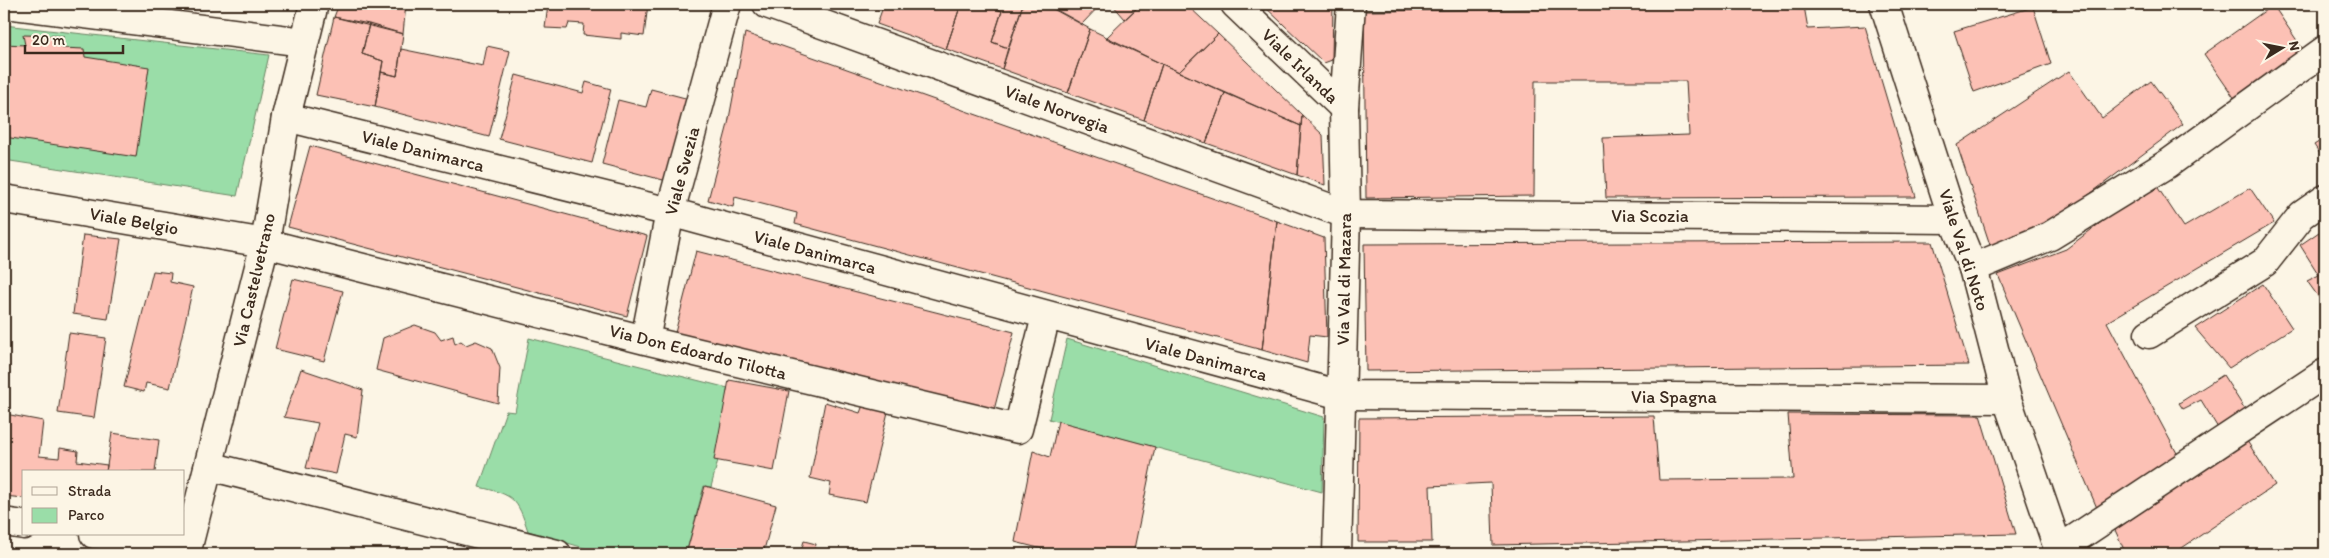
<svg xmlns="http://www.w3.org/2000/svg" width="2329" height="558" viewBox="0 0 2329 558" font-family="Itim,sans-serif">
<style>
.green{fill:#9adda8;stroke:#6a8463}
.building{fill:#fcc1b5;stroke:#3b2a1e}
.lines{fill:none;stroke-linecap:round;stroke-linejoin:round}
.street-casing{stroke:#3b2a1e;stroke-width:31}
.secondary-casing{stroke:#3b2a1e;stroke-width:31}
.street{stroke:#fcf5e5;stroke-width:28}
.secondary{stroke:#fcf5e5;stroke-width:28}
.labels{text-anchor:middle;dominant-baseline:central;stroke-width:5;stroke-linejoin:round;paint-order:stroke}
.street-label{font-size:18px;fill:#3b2a1e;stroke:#fcf5e5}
</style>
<rect width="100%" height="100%" fill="#fcf5e5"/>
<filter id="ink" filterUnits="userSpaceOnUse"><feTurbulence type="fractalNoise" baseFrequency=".02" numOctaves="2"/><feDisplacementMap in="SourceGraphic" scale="10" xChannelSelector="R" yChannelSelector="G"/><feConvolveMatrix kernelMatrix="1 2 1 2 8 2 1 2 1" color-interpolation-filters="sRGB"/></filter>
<g filter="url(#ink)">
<path class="green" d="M4,25l265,30 -32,141 -233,-36z
M529,338l199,50 -10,72 -7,27 -7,-1 -18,68h-82l-76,-23c-11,-33 -14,-36 -49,-44l27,-76 9,1z
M1067,339l257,78 -2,75 -273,-73z"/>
<path class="building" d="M339,4h67l-3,30 -69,-17z
M541,4h107l-4,32 -23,-3v6l-38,-4 1,-11 -15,-1 -2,6 -22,-1 3,-23z
M884,4h77l-15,45 -69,-25z
M961,4h21l20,7 -10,31 16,6 -6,21 -56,-20z
M982,4h41l-15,44 -16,-6 10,-31z
M1023,4h21l46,25 -22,64 -66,-24z
M1057,4h44l-19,20 -29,-16z
M1112,4h29l-16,15z
M1141,4h45l32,30 -39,38 -73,-34z
M1262,4h71l-1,56 -8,3z
M2273,5l31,46 -69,48 -31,-45z
M1804,6l4,23 57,-3 51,171 -310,1 -3,-60 86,-3 -3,-54h-151l-1,115 -168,2 -2,-187z
M2033,7l18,57 -77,28 -20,-61z
M334,17l35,7 -7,30 21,7 -8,46 -59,-12z
M369,24l34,10 -6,42 -16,-4 2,-11 -21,-7z
M1090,29l72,35 -18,56 -76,-27z
M745,33l532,188 -15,129 -467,-126 2,-11 -62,-16 -2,10 -25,-7 20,-76z
M1218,34l84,81 -1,11 -122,-54z
M23,35l40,1 -1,12 22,1 1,8 64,10 -13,90 -132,-20v-93l21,1z
M487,46l23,5 -21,86 -114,-30 6,-35 16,4 4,-27 82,17z
M1162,64l63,29 -19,50 -62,-23z
M2069,71l33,47 49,-37 32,43 -113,85 -78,42 -35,-106z
M516,75l67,18 3,-11 25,7 -19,74 -93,-24z
M651,89l38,10 -22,82 -65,-17 16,-64 28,7z
M1225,93l76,33 -4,49 -91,-32z
M1302,115l21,20 2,50 -28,-10z
M2325,138v23l-11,-16z
M310,146l337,90 -20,80 -339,-89z
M2154,182l30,45 66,-39 24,35 -167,99 72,135 -82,51 -99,-233 68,-26z
M1277,221l47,17 3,99 -17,-2 -3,28 -45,-13z
M2319,232l6,10v58l-3,2 -15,-21 12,-6 -19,-30z
M83,235l38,4 -13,80 -35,-5z
M1932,242l37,123 -603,6 -2,-127z
M696,251l318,81 -21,82 -318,-81z
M153,271l18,2 -1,9 23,5 -23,101 -24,-5 -2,9 -20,-5z
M293,279l50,12 -19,70 -49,-12z
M2263,284l29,44 -63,40 -34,-40z
M415,325l20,7 6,8 12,-4 2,8 6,-3 5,4 10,-4 16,7 8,20 -2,35 -122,-33 7,-32z
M69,333l37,5 -12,80 -36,-5z
M301,369l62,21 -6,47 -12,-3 -9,40 -30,-6 12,-45 -34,-6z
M2223,375l25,39 -27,19 -20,-33 -18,9 -4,-6z
M729,380l60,11 -15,80 -60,-11z
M825,402l35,11 3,-8 25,7 -22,90 -37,-7 2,-12 -21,-5z
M5,414l38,7 -4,35 20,2 1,-10 18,3 -1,10 30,4 -1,7h-82v26l-20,-2z
M1788,414l192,1 36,119 -523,11 -2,-62 -61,3 2,56h-74l1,-124 295,-2 5,64 134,-1z
M1058,421l97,26 -22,107h-71l-47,-12 18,-91 17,6z
M112,433l47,7 -4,32h-49z
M2247,441l28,44 -102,69h-47l-11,-24z
M705,486l71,19 -13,49h-77z
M804,541l12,3 -2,10h-14z"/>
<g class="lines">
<defs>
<path id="street" d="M6,4l298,38
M767,4l579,210 607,5
M1235,4l109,104
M286,117l384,95 671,183 666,4
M4,199l261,44 380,97 373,89 28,-113
M1973,268l77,-32 119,-73 156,-113
M2149,334l116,-72 37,-47 23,-16
M645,340l25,-128 57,-208
M209,466l348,88
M4,522l20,3
M94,534l38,5 57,2
M2058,550l267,-177"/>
<path id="secondary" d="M1884,4l69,215 20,49 34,131 53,155
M186,554l79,-311 21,-126 28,-113
M1337,554l9,-340 -2,-106 7,-104"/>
</defs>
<use href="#street" class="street-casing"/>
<use href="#secondary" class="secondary-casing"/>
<use href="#street" class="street"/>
<use href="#secondary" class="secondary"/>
</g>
</g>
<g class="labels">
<g class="street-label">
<text transform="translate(1300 66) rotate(44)">Viale Irlanda</text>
<text transform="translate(1057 109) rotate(20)">Viale Norvegia</text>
<text transform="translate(423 151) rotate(14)">Viale Danimarca</text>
<text transform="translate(682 171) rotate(-75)">Viale Svezia</text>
<text x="1650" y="216">Via Scozia</text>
<text transform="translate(134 221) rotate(10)">Viale Belgio</text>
<text transform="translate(1964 250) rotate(72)">Viale Val di Noto</text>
<text transform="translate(815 252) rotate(15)">Viale Danimarca</text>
<text transform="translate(1344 279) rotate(-89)">Via Val di Mazara</text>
<text transform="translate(254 280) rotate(-77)">Via Castelvetrano</text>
<text transform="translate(698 352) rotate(14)">Via Don Edoardo Tilotta</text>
<text transform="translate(1206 359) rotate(15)">Viale Danimarca</text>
<text x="1674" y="397">Via Spagna</text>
</g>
</g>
<rect width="2329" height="558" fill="none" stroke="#fcf5e5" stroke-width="20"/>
<rect x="10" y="10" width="2309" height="538" fill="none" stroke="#3b2a1e" stroke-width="2" filter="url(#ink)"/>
<rect x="22" y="470" width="162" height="65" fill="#fcf5e5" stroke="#afa495"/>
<rect x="32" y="487" width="25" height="8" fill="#fcf5e5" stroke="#afa495"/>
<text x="68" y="496" font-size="15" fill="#3b2a1e">Strada</text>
<rect x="32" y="508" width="25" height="15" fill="#9adda8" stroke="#afa495"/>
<text x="68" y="520" font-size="15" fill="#3b2a1e">Parco</text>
<g transform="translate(2282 48) rotate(80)" stroke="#fcf5e5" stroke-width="4" paint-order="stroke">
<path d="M0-4L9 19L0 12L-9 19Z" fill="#3b2a1e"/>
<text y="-8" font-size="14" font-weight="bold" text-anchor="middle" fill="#3b2a1e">N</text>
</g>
<path d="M25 45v8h98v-8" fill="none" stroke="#3b2a1e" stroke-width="2.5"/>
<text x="32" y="45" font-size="15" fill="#3b2a1e" stroke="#fcf5e5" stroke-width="4" paint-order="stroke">20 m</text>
</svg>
